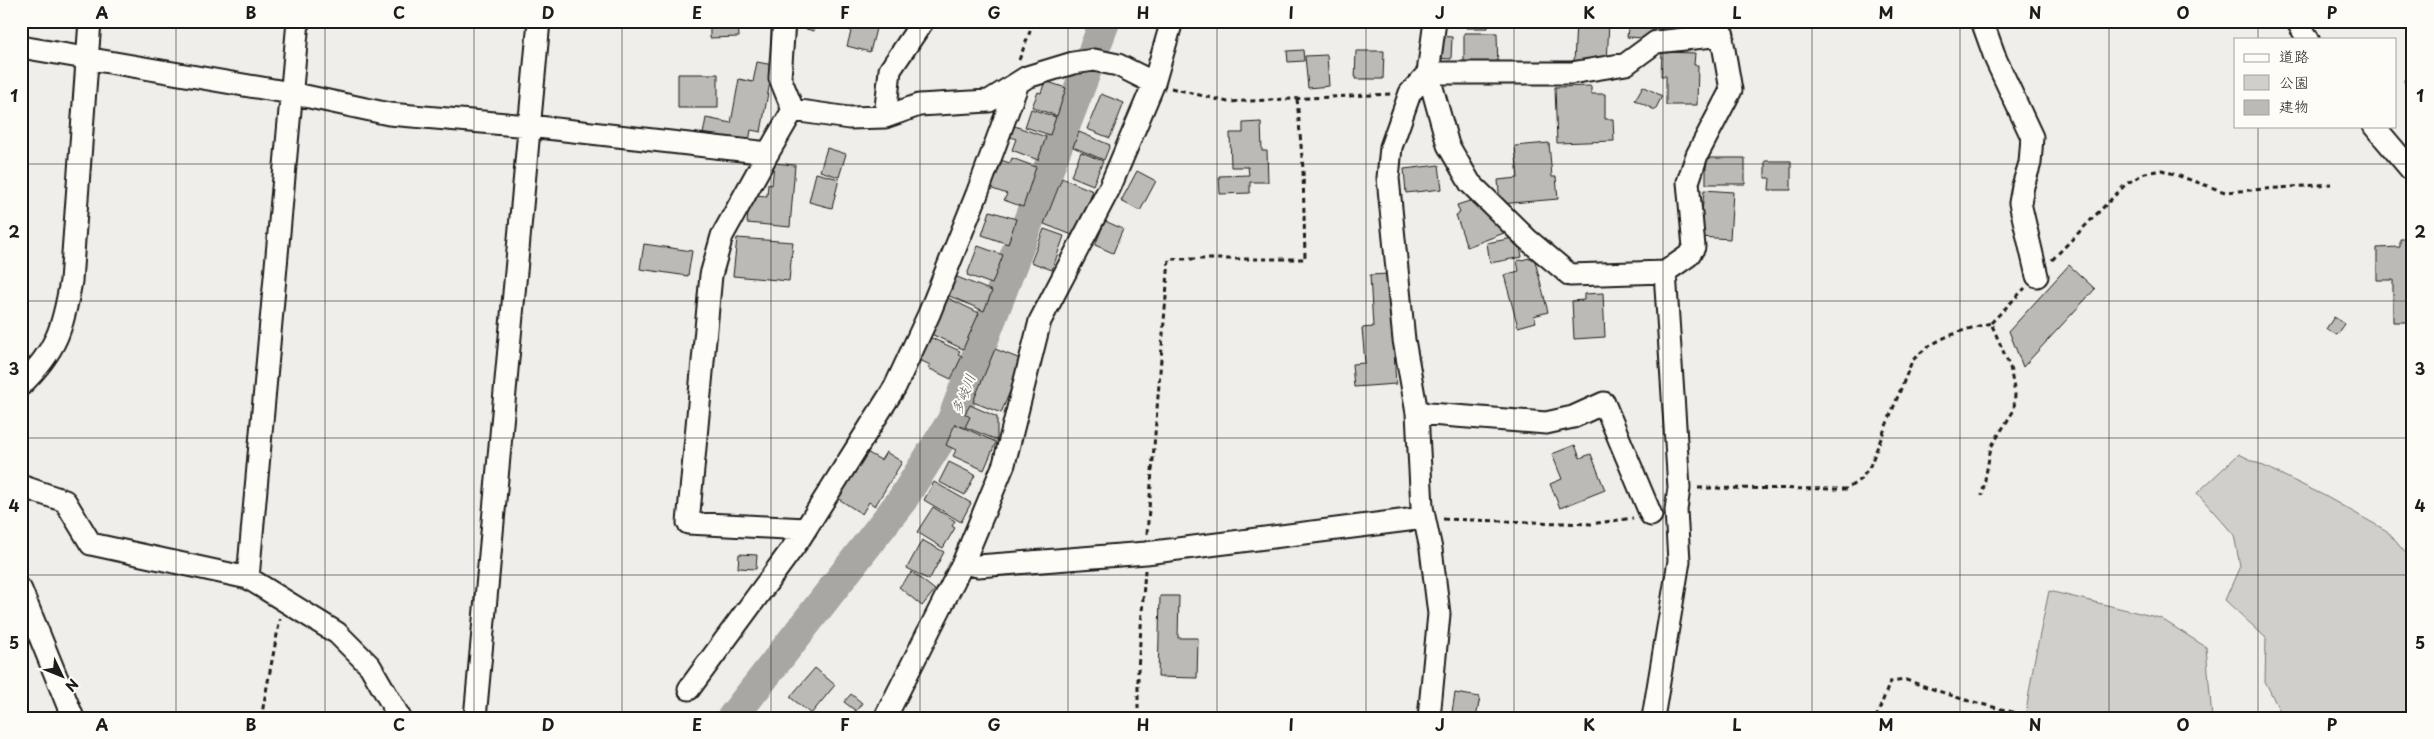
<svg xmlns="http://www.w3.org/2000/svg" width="2434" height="739" viewBox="0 0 2434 739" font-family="'Playpen Sans','Klee One',sans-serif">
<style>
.green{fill:#d0cfcc;stroke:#767674}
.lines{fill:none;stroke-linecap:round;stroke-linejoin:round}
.river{stroke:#a8a7a3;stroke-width:31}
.building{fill:#bbbab6;stroke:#1c1c1c}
.minor-casing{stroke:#1c1c1c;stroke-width:25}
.path{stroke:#1c1c1c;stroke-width:3;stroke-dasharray:5 4;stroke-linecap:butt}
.minor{stroke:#fdfcf7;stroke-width:21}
.grid{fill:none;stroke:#1c1c1c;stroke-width:1;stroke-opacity:0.55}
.labels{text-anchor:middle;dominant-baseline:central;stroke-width:4;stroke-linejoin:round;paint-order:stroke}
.water-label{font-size:14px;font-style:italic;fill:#5b5b59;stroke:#fdfcf7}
.neatline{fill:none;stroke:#1c1c1c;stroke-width:2}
.grid-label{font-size:16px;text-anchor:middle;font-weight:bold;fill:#1c1c1c}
</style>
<rect width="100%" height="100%" fill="#f0eeea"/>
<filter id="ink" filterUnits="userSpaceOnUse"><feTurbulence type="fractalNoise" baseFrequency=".02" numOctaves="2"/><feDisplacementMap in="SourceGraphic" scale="10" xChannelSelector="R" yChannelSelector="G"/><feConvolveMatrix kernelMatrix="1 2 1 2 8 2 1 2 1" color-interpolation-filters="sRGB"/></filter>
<g filter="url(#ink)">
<path class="green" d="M2239,454l86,42 62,35 26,31v156h-130l-18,-37 1,-43 -41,-38 15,-34 -6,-31 -37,-42z
M2049,591l111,27 46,29 6,71h-187l9,-56z"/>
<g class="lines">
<path class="river" d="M732,718l170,-218 50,-79 153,-400"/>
</g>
<path class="building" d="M710,21h28l1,16 -29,1z
M793,21h24l-3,10 -22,-6z
M854,21h24l-8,31 -23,-6z
M1466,21h22v7h-22z
M1592,21h17l-2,43 -33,-1 2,-41z
M1629,21l33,1 -1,17 -34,-2z
M1670,21h14l1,3 -15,1z
M1464,33h33l1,36 -34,1z
M1437,36l15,1 -1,22 -16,-1z
M1303,50l1,11 -16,1 -1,-11z
M1356,51h28l-1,28h-28z
M1662,52l33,1 -1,12h4l-1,40h-31v-29h-5z
M1327,55l2,31 -21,2 -3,-32z
M757,62l16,3 -12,67 -10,-2 -2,12 -46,-8 3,-16 25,5 8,-44 14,3z
M678,74h40v34h-40z
M2413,77v35l-9,-32z
M1045,81l21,7 -9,28 -25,-9 6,-15 3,1z
M1591,86v8h14v25h8l1,22 -57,2 -2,-56z
M1643,86l19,10 -7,14 -20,-10z
M1101,94l23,9 -14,35 -23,-9z
M1031,109l25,8 -6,18 -25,-8z
M1261,122l1,29h5l1,31h-18v11l-30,1 -1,-18 30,-1 -1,-8h-17l-1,-34h13v-10z
M1006,123l40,14 -8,23 -26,-10 4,-11 -14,-5z
M1079,132l31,13 -6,15 -31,-13z
M1549,143l3,34h4l2,22 -58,5 -2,-24 20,-2 -3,-32z
M827,148l19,6 -7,23 -19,-6z
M1081,152l22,9 -10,24 -22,-9z
M1012,158l24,9 -13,40 -19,-7 3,-6 -20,-7 10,-28 13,4z
M1706,158h39v26h-39z
M1765,161h26v29h-22l1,-12h-5z
M774,163l21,2 -5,62 -43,-4 3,-28 17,1 1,-12 4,1z
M1439,165l3,24 -36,4 -2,-24z
M1137,171l19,10 -16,30 -19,-10z
M816,173l23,6 -7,29 -23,-6z
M1062,178l31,13 -18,45 -31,-12z
M1704,190l29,2 -3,47 -30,-2z
M1473,200l4,9 7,-3 5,12 8,-3 7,18 -37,14 -11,-32 4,-2 -3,-8z
M990,211l26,8 -8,25 -26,-9z
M1105,221l18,8 -10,24 -18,-8z
M1044,229l20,7 -12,34 -21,-8z
M1518,237l4,20 -32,6 -3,-20z
M737,238l56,4 -4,39 -56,-5z
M2400,239h13v83h-20v-42h-16v-32l23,-1z
M644,244l48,7 -4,25 -48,-7z
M978,246l25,9 -11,29 -25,-9z
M1534,257l14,55 -14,4 2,6 -18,5 -14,-52 15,-4 -2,-10z
M2069,265l26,24 -72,78 -14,-36z
M1389,274l7,110 -42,3 -2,-23 13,-1 -3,-35 11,-1 -3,-52z
M952,275l40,16 -8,20 -39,-17z
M1603,293l2,44 -31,2 -2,-38 12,-1v-6z
M948,298l31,15 -16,36 -36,-17 11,-13z
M2334,317l11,7 -8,11 -11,-6z
M927,336l33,15 -2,3 4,2 -11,23 -23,-11 2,-3 -14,-7z
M995,349l28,11 -22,53 -28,-11z
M970,405l27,12v23l-32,-13 5,-10 -5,-3z
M955,424l41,18 -12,28 -31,-14 3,-6 -10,-5z
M1575,445l5,13 11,-4 14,36 -45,18 -10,-24 12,-5 -10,-25z
M863,450l18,10 5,-8 16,10 -27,44 -6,-4 -7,12 -28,-18z
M949,462l26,13 -10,20 -26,-13z
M934,482l37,21 -10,19 -37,-22z
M933,507l22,14 -3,5 3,2 -12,20 -26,-16z
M922,540l22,12 -15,28 -22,-12z
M739,554l18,1 -1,14 -18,-1z
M912,572l23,18 -13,16 -23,-19z
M1160,596h19l-1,42h20l-1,40 -39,-1z
M815,668l20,17 -24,29 -21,-17z
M1455,693l25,4 -4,21h-25z
M851,694l11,9 -6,8 -12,-9z"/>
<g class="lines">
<defs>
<path id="minor" d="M784,21l-4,57 13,32
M1435,21l-7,52 20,72 22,38 57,56 43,36 95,-3 14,216 -3,22 3,51 -26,157
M1982,21l14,39 36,77 -2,26 -7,23 -3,17 17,73
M2297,21l11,18
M21,47l270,46 98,21 140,12 239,27 25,-43
M793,110l56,8 36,-1 34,-12 70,-4 38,-24 46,-14 21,-3 24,5 36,18
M885,117l5,-47 33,-49
M2374,126l39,46
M768,153l-46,83 -11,39 -23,248 118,6
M1665,272l23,-16 6,-9 -6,-65 9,-27 34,-65 -12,-69
M21,385c36,-35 42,-57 50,-104l19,-260
M1417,413l129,10 27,-6 31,-14 47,112
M21,486l44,15 26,43 157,34 89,55 33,33 30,52
M963,563l15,3 168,-13 278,-35
M248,578l50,-557
M21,590l52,128
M689,689l111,-151 95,-151 34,-73 48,-120 41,-111
M475,718l64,-697
M885,718l78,-155 41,-99 36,-143 70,-134 44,-104 18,-62
M1429,718l10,-104 -8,-65 -9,-42 -5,-94 -13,-73 -16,-162 3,-31 19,-54 18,-20h143l55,-9 30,-22 67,-7"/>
</defs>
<use href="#minor" class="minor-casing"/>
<path class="path" d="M1019,60l15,-39
M1171,88l57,14 163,-8
M2052,260l74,-76 19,-11 17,-3 63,22 106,-8
M1991,323l34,-35
M1698,488l149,1 15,-11 8,-12 42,-105c21,-23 50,-31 79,-38l19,44 5,27 -1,16 -23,37 -9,49
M1443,519l148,5 42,-6
M1147,534l22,-275h136l-2,-90 -6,-71
M261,718l19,-99
M1138,718v-48l7,-100
M1876,718l14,-36 16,-2 56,19 54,14 -2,5"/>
<use href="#minor" class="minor"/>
</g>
</g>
<path class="grid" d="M176,21v697M325,21v697M474,21v697M622,21v697M771,21v697M920,21v697M1068,21v697M1217,21v697M1366,21v697M1514,21v697M1663,21v697M1812,21v697M1960,21v697M2109,21v697M2258,21v18M2258,126v592M21,164h2392M21,301h2392M21,438h2392M21,575h2392"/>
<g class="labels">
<g class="water-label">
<text transform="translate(963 394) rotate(-69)">多岐川</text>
</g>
</g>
<rect width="2434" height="739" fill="none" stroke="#fdfcf7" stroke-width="55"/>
<rect x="2234" y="38" width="162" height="90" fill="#fdfcf7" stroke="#a3a29f"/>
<rect x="2244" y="54" width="25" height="8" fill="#fdfcf7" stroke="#a3a29f"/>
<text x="2279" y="62" font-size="15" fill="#1c1c1c">道路</text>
<rect x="2244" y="75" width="25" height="15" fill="#d0cfcc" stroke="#a3a29f"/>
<text x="2279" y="88" font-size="15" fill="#1c1c1c">公園</text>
<rect x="2244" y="100" width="25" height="15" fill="#bbbab6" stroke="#a3a29f"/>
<text x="2279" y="112" font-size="15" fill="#1c1c1c">建物</text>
<g transform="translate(62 676) rotate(133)" stroke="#fdfcf7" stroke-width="4" paint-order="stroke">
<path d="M0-4L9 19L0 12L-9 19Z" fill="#1c1c1c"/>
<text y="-8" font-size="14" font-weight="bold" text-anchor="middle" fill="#1c1c1c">N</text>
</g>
<rect x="28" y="28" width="2378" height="684" class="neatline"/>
<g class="grid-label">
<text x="102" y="19">A</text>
<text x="251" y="19">B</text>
<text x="399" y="19">C</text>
<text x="548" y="19">D</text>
<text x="697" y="19">E</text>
<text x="845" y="19">F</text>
<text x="994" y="19">G</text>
<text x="1143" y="19">H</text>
<text x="1291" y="19">I</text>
<text x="1440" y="19">J</text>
<text x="1589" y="19">K</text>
<text x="1737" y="19">L</text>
<text x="1886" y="19">M</text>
<text x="2035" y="19">N</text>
<text x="2183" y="19">O</text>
<text x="2332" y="19">P</text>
<text x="14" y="102">1</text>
<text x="2420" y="102">1</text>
<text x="14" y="238">2</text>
<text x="2420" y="238">2</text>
<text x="14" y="375">3</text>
<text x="2420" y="375">3</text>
<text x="14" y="512">4</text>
<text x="2420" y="512">4</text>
<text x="14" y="649">5</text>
<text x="2420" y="649">5</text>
<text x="102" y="731">A</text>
<text x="251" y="731">B</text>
<text x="399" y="731">C</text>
<text x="548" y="731">D</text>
<text x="697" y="731">E</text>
<text x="845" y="731">F</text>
<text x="994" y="731">G</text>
<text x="1143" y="731">H</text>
<text x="1291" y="731">I</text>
<text x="1440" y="731">J</text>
<text x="1589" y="731">K</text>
<text x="1737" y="731">L</text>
<text x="1886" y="731">M</text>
<text x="2035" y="731">N</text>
<text x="2183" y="731">O</text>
<text x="2332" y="731">P</text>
</g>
</svg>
